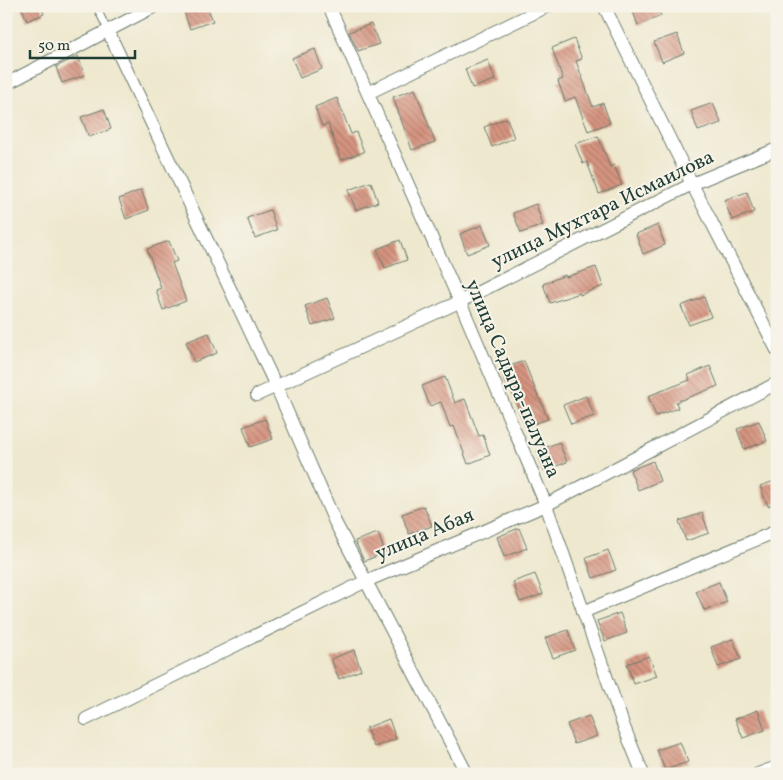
<svg xmlns="http://www.w3.org/2000/svg" width="783" height="780" viewBox="0 0 783 780" font-family="Vollkorn,serif">
<style>
.building{fill:url(#building-back-hatch)}
.lines{fill:none;stroke-linecap:round;stroke-linejoin:round}
.lane-casing{stroke:#67796a;stroke-width:8}
.street-casing{stroke:#67796a;stroke-width:14}
.lane{stroke:#fff;stroke-width:6}
.street{stroke:#fff;stroke-width:12}
.labels{text-anchor:middle;dominant-baseline:central;stroke-width:4;stroke-linejoin:round;paint-order:stroke}
.street-label{font-size:20px;fill:#1f3d34;stroke:#f7f3e8}
</style>
<defs>
<pattern id="building-back-hatch" width="6" height="6" patternUnits="userSpaceOnUse" patternTransform="scale(1.25)"><rect width="6" height="6" fill="#d69480"/><path d="M-1 5l2 2M0 0l6 6M5-1l2 2" fill="none" stroke="#ad7a6a"/></pattern>
</defs>
<rect width="100%" height="100%" fill="#f7f3e8"/>
<filter id="ink" filterUnits="userSpaceOnUse"><feTurbulence type="fractalNoise" baseFrequency=".02" numOctaves="2"/><feDisplacementMap in="SourceGraphic" scale="10" xChannelSelector="R" yChannelSelector="G"/><feConvolveMatrix kernelMatrix="1 2 1 2 8 2 1 2 1" color-interpolation-filters="sRGB"/></filter>
<filter id="wash" filterUnits="userSpaceOnUse"><feTurbulence type="fractalNoise" baseFrequency=".0096" numOctaves="4" result="noise"/><feDisplacementMap in="SourceGraphic" scale="20" xChannelSelector="R" yChannelSelector="G"/><feGaussianBlur stdDeviation="1.12" result="paint"/><feColorMatrix in="noise" values="0 0 0 0 0 0 0 0 0 0 0 0 0 0 0 0 0 1.4 0 .05"/><feComposite in="paint" operator="in"/></filter>
<g filter="url(#wash)">
<rect width="100%" height="100%" fill="#eee8ce"/>
<g id="blocks">
<path class="building" d="M21,6h20l3,8 -17,7z
M191,6h16l6,15 -23,8 -7,-20z
M631,6h26l4,10 -23,9z
M371,24l8,20 -21,7 -9,-19z
M677,34l7,19 -22,9 -8,-20z
M574,39l8,20 -6,2 17,46 10,-4 7,20 -22,8 -13,-34 -10,4 -7,-20 5,-2 -11,-31z
M315,49l7,20 -22,9 -8,-20z
M78,56l7,19 -23,8 -6,-16z
M488,60l7,20 -23,8 -7,-19z
M415,89l20,53 -23,8 -19,-53z
M337,98l14,36 5,-2 8,20 -23,8 -13,-36 -6,2 -7,-19z
M713,103l8,20 -23,8 -7,-20z
M104,109l7,20 -22,8 -8,-20z
M507,118l7,20 -22,9 -8,-20z
M598,136l12,31 4,-2 8,20 -23,9 -12,-32 -4,2 -8,-20z
M371,182l7,20 -22,8 -8,-20z
M141,190l8,20 -23,9 -7,-20z
M747,192l7,20 -22,8 -8,-20z
M536,204l7,21 -22,8 -8,-20z
M270,210l7,20 -22,8 -8,-20z
M482,225l8,20 -23,9 -7,-20z
M658,225l7,20 -22,9 -7,-20z
M400,240l7,20 -22,8 -8,-19z
M169,241l8,20 -5,2 14,38 -23,9 -7,-20 5,-2 -14,-39z
M596,267l7,19 -23,9v-2l-30,10 -7,-19 22,-9 1,2z
M704,297l7,20 -22,8 -8,-19z
M327,298l8,20 -23,8 -7,-20z
M209,333l8,20 -23,9 -8,-20z
M524,361l15,38h1l8,20 -23,8 -14,-38h-2l-7,-20z
M710,366l8,20 -42,16 2,6 -22,8 -8,-20 42,-16 -2,-5z
M445,377l10,26 10,-4 14,37 4,-1 7,20 -22,9 -14,-38 -4,1 -9,-25 -11,4 -8,-20z
M586,396l8,20 -23,8 -8,-19z
M265,419l8,20 -23,8 -7,-20z
M759,421l8,20 -23,8 -7,-20z
M559,442l8,20 -23,9 -7,-20z
M653,461l7,20 -22,9 -8,-20z
M777,480v22l-9,4 -8,-20z
M424,506l8,20 -23,8 -7,-20z
M702,513l7,20 -23,8 -7,-20z
M519,528l8,20 -23,9 -7,-20z
M378,533l7,20 -21,8 -9,-20z
M608,550l8,20 -23,8 -7,-20z
M535,574l8,20 -23,8 -7,-20z
M719,582l8,20 -23,8 -8,-19z
M620,613l7,20 -22,8 -8,-20z
M568,630l7,20 -22,8 -8,-20z
M733,639l8,20 -23,8 -7,-20z
M354,650l7,20 -22,9 -8,-20z
M649,656l8,20 -23,8 -7,-20z
M758,710l7,20 -22,8 -8,-19z
M589,716l8,20 -23,8 -7,-20z
M389,719l7,20 -22,8 -8,-19z
M680,742l8,20 -23,8 -8,-20z"/>
</g>
</g>
<g filter="url(#ink)">
<use href="#blocks" fill-opacity="0" stroke="#67796a" stroke-width="1"/>
<g class="lines">
<defs>
<path id="lane" d="M96,6l12,25"/>
<path id="street" d="M329,6l135,305 82,194 78,222 19,47
M604,6l88,178 85,166
M108,31l168,355 59,136 132,252
M6,84l149,-78
M368,93l180,-87
M257,395l202,-93 233,-118 85,-35
M583,612l194,-81
M86,719l280,-138 180,-76 231,-122
M758,774l19,-7"/>
</defs>
<use href="#lane" class="lane-casing"/>
<use href="#street" class="street-casing"/>
<use href="#lane" class="lane"/>
<use href="#street" class="street"/>
</g>
</g>
<g class="labels">
<g class="street-label">
<text transform="translate(603 210) rotate(-26)">улица Мухтара Исмаилова</text>
<text transform="translate(512 379) rotate(67)">улица Садыра-палуана</text>
<text transform="translate(425 535) rotate(-23)">улица Абая</text>
</g>
</g>
<rect width="783" height="780" fill="none" stroke="#f7f3e8" stroke-width="25"/>
<path d="M30 50v8h105v-8" fill="none" stroke="#1f3d34" stroke-width="2.5"/>
<text x="38" y="50" font-size="15" fill="#1f3d34" stroke="#f7f3e8" stroke-width="4" paint-order="stroke">50 m</text>
</svg>
